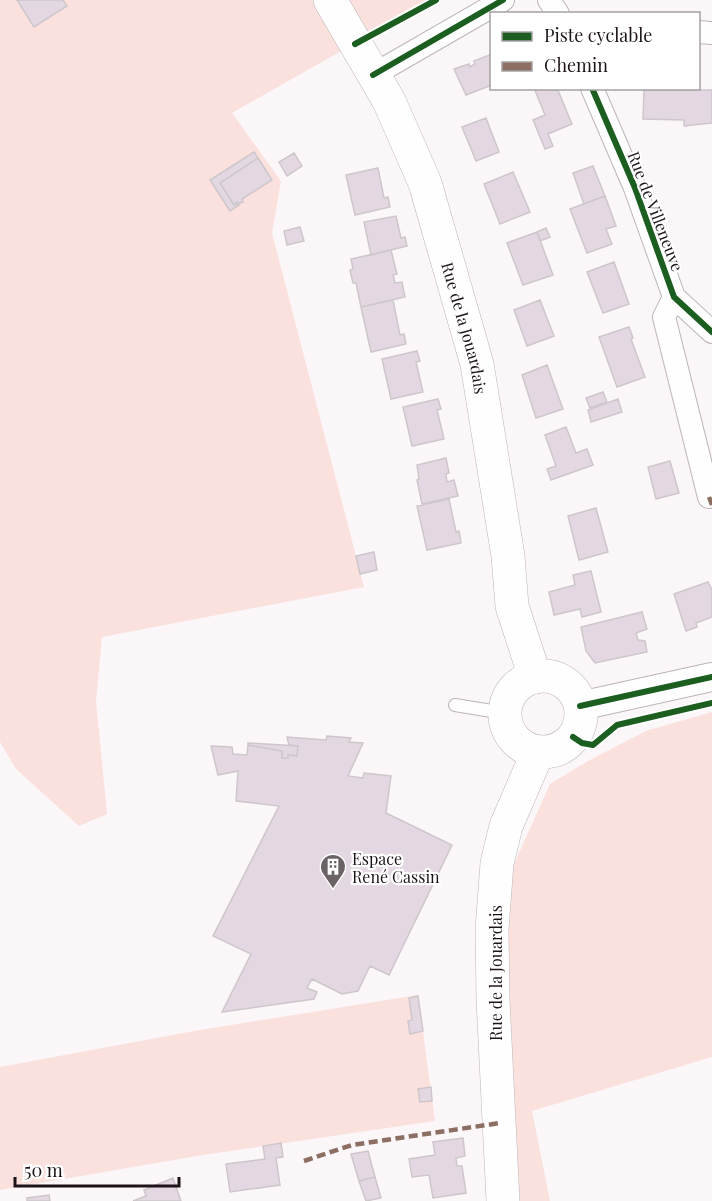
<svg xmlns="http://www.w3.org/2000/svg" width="712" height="1201" viewBox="0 0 712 1201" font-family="'Playfair Display',serif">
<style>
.green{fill:#fbe1dd}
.building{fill:#e3d7e1;stroke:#cdc7cb;stroke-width:1.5}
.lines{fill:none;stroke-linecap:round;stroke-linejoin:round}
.service-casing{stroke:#bcb5b8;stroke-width:14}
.minor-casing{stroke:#bcb5b8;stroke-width:24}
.tertiary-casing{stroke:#bcb5b8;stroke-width:30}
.secondary-casing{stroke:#bcb5b8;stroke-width:34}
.service{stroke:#fefefe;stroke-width:12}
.minor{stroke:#fefefe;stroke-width:22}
.tertiary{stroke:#fefefe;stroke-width:28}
.secondary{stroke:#fefefe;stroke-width:33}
.quiet{stroke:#8d6e63;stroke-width:4.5;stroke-dasharray:9 4.5;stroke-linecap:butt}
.cycleway-casing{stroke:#fff;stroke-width:10}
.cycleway{stroke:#1b5e20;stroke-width:6}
.labels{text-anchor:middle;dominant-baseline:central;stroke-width:4.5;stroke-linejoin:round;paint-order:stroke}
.street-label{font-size:16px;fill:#1d1318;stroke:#fff}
.poi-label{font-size:16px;fill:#1d1318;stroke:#fff;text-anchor:start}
</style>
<rect width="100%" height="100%" fill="#fbf6f8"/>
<path class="green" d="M0,0h431l-199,113 49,68 -9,52 92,354 -262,50 -6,64 11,113 -28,12 -63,-57 -16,-27z
M712,712v345l-180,54 18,90h-37l-7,-236 4,-92 40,-89 38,-23 58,-30z
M418,995l17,126 -232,34 -203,35v-123l194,-36z"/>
<path class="building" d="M17,0h46l4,6 -33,21z
M492,54v31l-26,10 -12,-26 15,-5 1,3 5,-3 -1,-3z
M534,88h23l15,36 -24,10 5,12 -8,3 -12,-29 12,-5z
M644,90h68v33l-28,3v-6l-41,-1z
M486,118l13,34 -23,9 -14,-34z
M254,152l4,6 -38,25 14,22 3,-3 2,3 -9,6 -20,-31z
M294,153l8,13 -15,10 -8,-14z
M258,158l14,22 -30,19 1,3 -9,3 -14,-22z
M593,166l12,30 -21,8 -11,-31z
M378,168l6,30 4,-1 2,10 -35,8 -9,-40z
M513,172l17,40 -30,12 -16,-40z
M605,196l11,30 -10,3 6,15 -25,9 -17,-44z
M396,216l5,22 4,-1 2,9 -36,9 -7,-33z
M300,227l4,14 -17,4 -3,-14z
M546,228l4,9 -10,4 -3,-9z
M537,232l16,43 -30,10 -16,-42z
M391,250l6,24 -4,1 2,8 7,-1 3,15 -44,10 -5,-24h-3l-3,-13 3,-1 -2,-10z
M614,262l15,42 -26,9 -16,-41z
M393,300l7,35 4,-1 2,10 -35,8 -10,-45z
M540,300l14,36 -27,10 -13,-36z
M629,327l4,11 -2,1 14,38 -28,10 -18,-50z
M417,351l3,10 -4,1 7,30 -32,7 -9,-40z
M547,365l16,44 -27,9 -14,-43z
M603,392l4,10 -17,6 -4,-10z
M438,399l3,10 -4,1 7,29 -32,7 -9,-39z
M618,399l4,13 -31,10 -3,-12z
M566,427l10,26 11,-4 6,16 -42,15 -4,-11 9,-3 -11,-31z
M446,458l3,15 -3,1 1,8 7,-2 4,16 -36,8 -5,-24 2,-1 -2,-14z
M670,461l9,32 -23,6 -8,-32z
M449,499l7,33 3,-1 2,12 -34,7 -10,-44z
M596,508l12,44 -29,8 -11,-44z
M374,552l3,18 -17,4 -4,-18z
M591,571l10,41 -19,5 -2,-8 -26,6 -5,-23 26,-7 -2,-10z
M708,582l4,8v27l-16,6 1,4 -11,4 -12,-37z
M642,612l5,17 -11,4 2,7 7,1 2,11 -52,11 -9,-12 -5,-24z
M327,736l24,2 -2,4 14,1 -15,33 15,2 1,-5 27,3 -5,37 66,32 -63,130 -19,-9 -12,25 -16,3 -30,-15 -5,9 10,4 -3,7 -92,13 29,-58 -38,-18 66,-130 -43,-5 2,-30 -20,4 -7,-29 21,1 1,7 14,1 1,-10 34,6v7h6v-3l9,1 1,-10 -9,-1 -2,-8 39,3z
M248,743l50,3 -1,10 -9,-1v3h-6v-7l-34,-6z
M418,996l5,35 -13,3 -2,-13 4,-1 -3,-22z
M431,1087l1,14 -12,1 -2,-13z
M463,1138l2,18 -9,2 1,8h5l4,27 -33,5 -4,-23 -17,2 -3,-18 26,-4 -2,-13z
M281,1143l2,14 -7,1 4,27 -50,7 -4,-28 39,-5 -2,-13z
M368,1151l7,26 -16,4 -8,-27z
M375,1177l6,21 -15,3 -7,-20z
M173,1178l8,23h-48l13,-5 -2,-6z
M49,1195l1,6h-23v-3z"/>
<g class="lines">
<defs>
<path id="service" d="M455,705l49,8"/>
<path id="minor" d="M549,0l9,14
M698,32l14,1
M373,75l130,-75
M592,88l43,100 39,109 38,35
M674,297l-10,20 45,180"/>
<path id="tertiary" d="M580,706l132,-29"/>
<g id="secondary">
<path id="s1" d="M330,0l59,101 36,82 52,181 31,192 4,50 23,71"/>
<circle cx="543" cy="714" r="38"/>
<path d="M503,1201l-10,-201 -1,-71 5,-66 9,-37 32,-74"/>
</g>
</defs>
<use href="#service" class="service-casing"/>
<use href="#minor" class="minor-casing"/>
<use href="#tertiary" class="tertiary-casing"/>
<use href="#secondary" class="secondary-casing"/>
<use href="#service" class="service"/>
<use href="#minor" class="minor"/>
<use href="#tertiary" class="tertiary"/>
<use href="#secondary" class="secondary"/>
<path class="quiet" d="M709,497l3,8
M304,1161l48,-16 148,-22"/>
<defs>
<path id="cycleway" d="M355,44l81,-44
M373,75l130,-75
M592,88l43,100 39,109 38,35
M580,706l132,-29
M573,737l9,6 11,2 24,-20 95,-22"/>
</defs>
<use href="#cycleway" class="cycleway-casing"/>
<use href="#cycleway" class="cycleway"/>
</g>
<defs>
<symbol id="building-pin" viewBox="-11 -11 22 30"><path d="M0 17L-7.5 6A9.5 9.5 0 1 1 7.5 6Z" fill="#6b6266" stroke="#fff"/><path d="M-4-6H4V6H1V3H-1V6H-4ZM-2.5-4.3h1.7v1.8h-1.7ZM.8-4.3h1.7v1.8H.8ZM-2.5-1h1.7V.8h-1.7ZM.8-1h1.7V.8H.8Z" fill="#fff"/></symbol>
</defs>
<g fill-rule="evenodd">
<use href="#building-pin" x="318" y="852" width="30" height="40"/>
</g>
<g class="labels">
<g class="street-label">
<text transform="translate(656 211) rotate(69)">Rue de Villeneuve</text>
<text stroke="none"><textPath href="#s1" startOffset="357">Rue de la Jouardais</textPath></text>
<text transform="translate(495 973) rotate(-90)">Rue de la Jouardais</text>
</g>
<g class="poi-label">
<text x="352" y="858">Espace<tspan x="352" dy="18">René Cassin</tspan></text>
</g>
</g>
<rect x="490" y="12" width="210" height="78" fill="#ffffff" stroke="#a5a1a3" stroke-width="1.5"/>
<rect x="502" y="32" width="30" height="9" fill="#1b5e20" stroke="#a5a1a3" stroke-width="1.5"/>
<text x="544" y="42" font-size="18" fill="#1d1318">Piste cyclable</text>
<rect x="502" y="62" width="30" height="9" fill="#8d6e63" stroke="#a5a1a3" stroke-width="1.5"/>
<text x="544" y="72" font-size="18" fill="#1d1318">Chemin</text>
<path d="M15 1177v9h164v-9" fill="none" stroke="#1d1318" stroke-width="3"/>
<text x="24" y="1177" font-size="18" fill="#1d1318" stroke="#ffffff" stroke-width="4.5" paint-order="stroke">50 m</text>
</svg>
